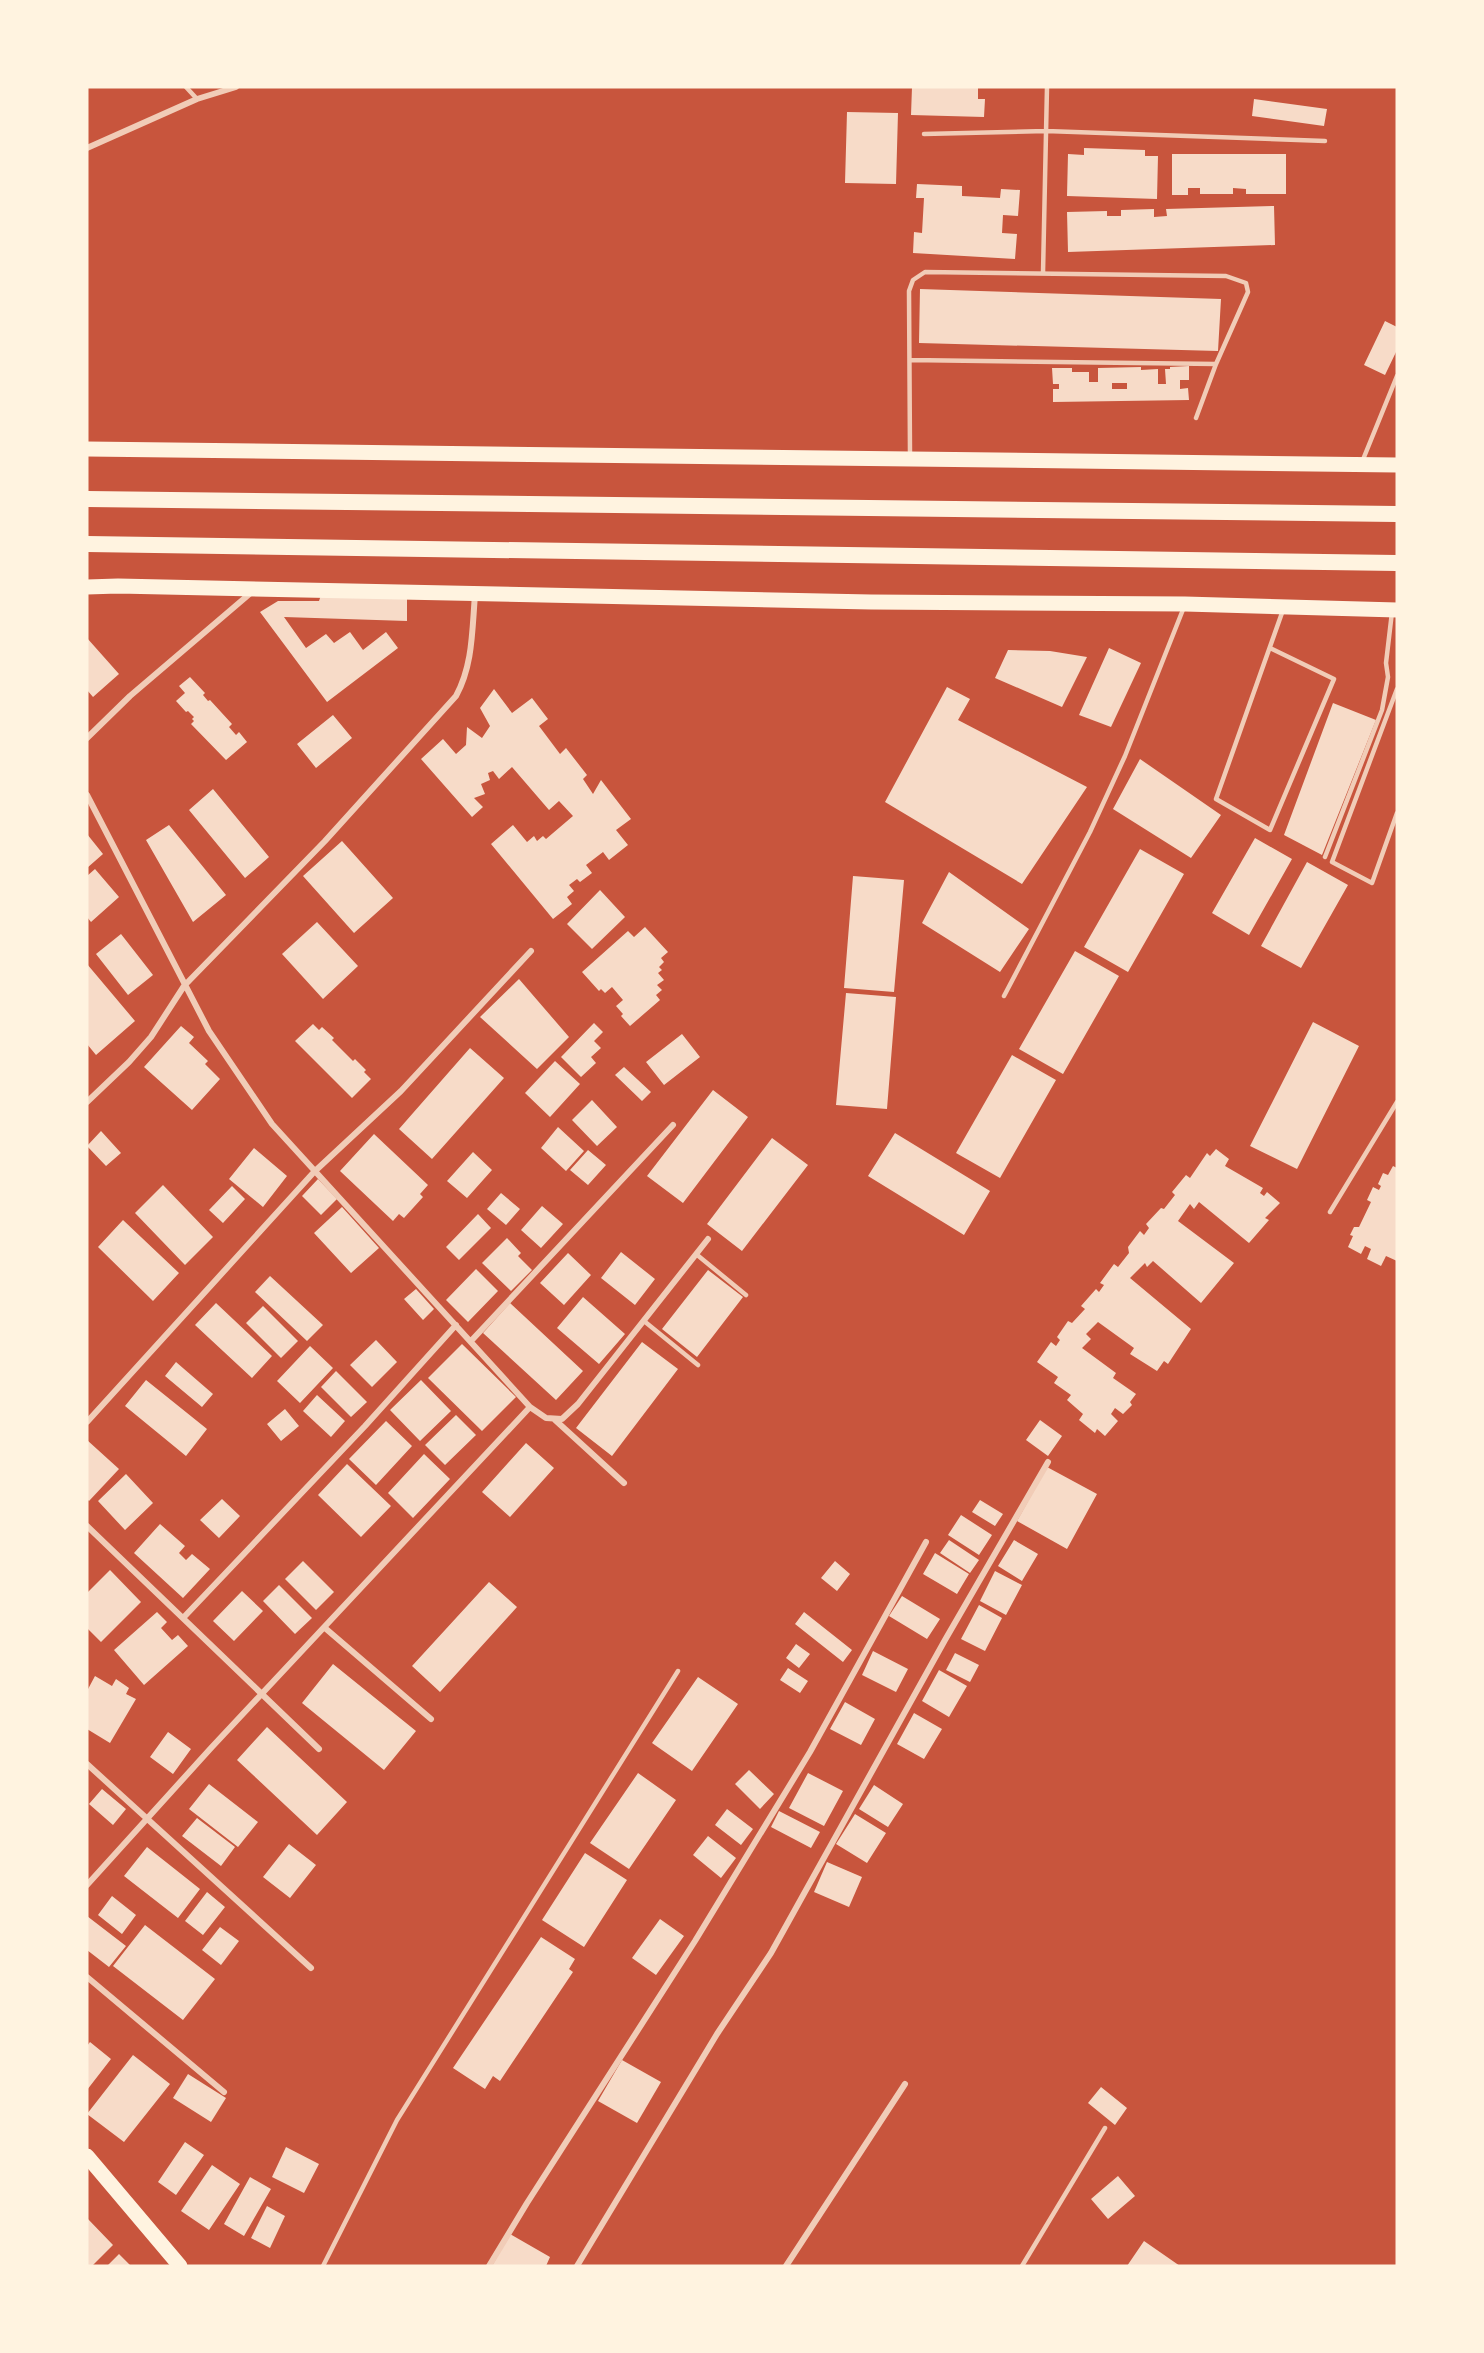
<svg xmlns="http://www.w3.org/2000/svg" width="1484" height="2353" viewBox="0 0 1484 2353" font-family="Overpass,sans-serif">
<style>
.building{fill:#f7dbc8;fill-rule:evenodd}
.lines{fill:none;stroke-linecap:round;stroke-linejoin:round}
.service{stroke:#f1ccb7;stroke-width:4.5}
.minor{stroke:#f1ccb7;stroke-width:6}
.primary{stroke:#fff3e0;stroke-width:15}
.trunk{stroke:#fff3e0;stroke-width:16}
</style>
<rect width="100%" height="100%" fill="#c8553d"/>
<path class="building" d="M912,87h66v12h7l-1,18 -73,-2z
M1254,99l73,10 -3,17 -72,-10z
M847,112l51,1 -2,71 -51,-1z
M1084,148l61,2v6h13l-1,43 -90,-3 1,-42 16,1z
M1172,154h114v40h-40v-5l-13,-1v6h-33v-6h-12v7h-16z
M917,184l45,2v10l38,2 1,-9 19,1 -2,26 -15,-1 -1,18 15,1 -2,25 -102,-6 1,-21 8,1 2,-35h-8z
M1274,206l1,39 -207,7 -1,-40 40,-1v5h14v-6l33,-1v8l13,-1 -1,-7z
M920,289l301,10 -3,52 -299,-8z
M1385,321l12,6v23l-12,25 -21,-10z
M1189,366v14h-9v9l8,-1 1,12 -136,2v-13h6v-5h-6l-1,-16h20v4h17v10h9v-14l43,-1v3l17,-1v15h8l-1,-15h5v-2zM1112,383h15v6h-15z
M322,592l85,5v24l-123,-4 22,31 20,-14 8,9 16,-11 13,18 23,-18 12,16 -71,54 -67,-90 18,-11h41z
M87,638l32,36 -26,23 -6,-7z
M1109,648l32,15 -30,64 -32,-12z
M1008,650l42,1 37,6 -25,50 -67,-29z
M190,677l15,16 -2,2 5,6 2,-1 22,24 -3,3 7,8 3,-3 8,10 -21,18 -35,-36 3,-3 -2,-2 2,-2 -6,-6 -2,1 -10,-11 9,-8 -6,-7z
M947,687l23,12 -12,21 129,67 -65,97 -137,-82z
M494,689l18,24 20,-15 16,21 -9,7 21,28 6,-6 21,27 -4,4 10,15 8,-14 30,39 -15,11 12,15 -19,15 -6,-8 -17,13 6,8 -12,9 -3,-3 -8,6 5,6 -7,6 5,7 -19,15 -62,-75 22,-19 14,17 7,-6 3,5 6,-5 3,3 27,-23 -14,-15 -10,9 -37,-43 -13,12 -6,-8 -5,2 2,7 -9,4 4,10 -11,4 9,9 -11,10 -51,-58 22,-20 13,15 10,-9 1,-18 15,11 8,-12 -10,-18z
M1333,703l43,17 -54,135 -38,-20z
M333,715l19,23 -36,30 -19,-24z
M1140,759l81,56 -30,43 -78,-49z
M213,789l56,68 -24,21 -56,-68z
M169,825l57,70 -33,27 -47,-82z
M87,834l16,20 -16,14z
M1255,838l37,21 -43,76 -37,-22z
M342,841l51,57 -39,35 -51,-57z
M1140,849l44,25 -56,98 -44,-25z
M1307,862l41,23 -47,83 -40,-22z
M95,869l24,28 -28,25 -4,-5v-41z
M949,872l80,57 -29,43 -78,-49z
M853,876l51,4 -10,112 -50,-4z
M600,890l25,27 -33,32 -25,-25z
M317,922l41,44 -35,33 -41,-45z
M645,927l23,25 -7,6 3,4 -5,5 3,3 -4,3 6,7 -7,5 5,5 -6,5 4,5 -30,26 -9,-10 2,-2 -7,-8 7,-6 -11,-13 -7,6 -4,-4 -2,2 -17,-19 46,-41 6,6z
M121,934l32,41 -25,20 -32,-41z
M1075,951l44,25 -56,98 -44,-25z
M87,964l48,57 -39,34 -9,-11z
M519,979l50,58 -32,32 -57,-52z
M846,993l50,4 -9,112 -51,-4z
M1313,1022l46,24 -62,123 -47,-23z
M594,1023l9,9 -9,9 7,7 -10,9 5,6 -15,14 -20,-20z
M313,1024l6,6 3,-3 12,11 -2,2 21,21 2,-2 11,11 -2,2 7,7 -19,19 -57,-57z
M181,1026l13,11 -5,6 19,18 -3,3 15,15 -28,31 -48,-43z
M682,1034l18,23 -36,28 -18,-23z
M470,1048l34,30 -72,81 -33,-30z
M1012,1055l44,25 -56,98 -44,-25z
M555,1061l25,23 -30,33 -25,-24z
M624,1067l27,25 -9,9 -27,-26z
M713,1090l35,27 -65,86 -36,-27z
M592,1100l25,27 -20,19 -25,-26z
M558,1127l26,24 -18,20 -25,-23z
M101,1131l20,22 -15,13 -19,-20z
M895,1133l95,58 -26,44 -96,-59z
M374,1134l54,51 -8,9 3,3 -19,21 -5,-4 -6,7 -53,-50z
M772,1138l36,27 -66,86 -35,-27z
M254,1148l33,28 -24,31 -34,-28z
M1216,1149l13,10 -4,7 38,22 -3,5 4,3 3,-4 13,11 -15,15 4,2 -20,23 -50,-41 -5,7 -4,-5 -12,17 56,42 -33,40 -48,-42 -6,6 -2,-4 -15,15 61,51 -23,35 -4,-3 -7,10 -27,-17 4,-6 -36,-26 -12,12 5,5 -9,9 34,25 -3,5 23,16 -6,8 2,3 -9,9 -8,-6 -4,6 7,7 -13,15 -8,-7 -2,4 -16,-13 4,-6 -16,-14 4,-5 -17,-12 4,-6 -21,-15 14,-20 5,4 4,-6 -3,-3 11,-16 4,2 13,-14 -4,-3 15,-17 3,3 5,-7 -4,-2 14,-19 4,3 11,-14 -1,-6 12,-16 4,4 5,-7 -3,-4 15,-16 3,1 11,-14 -3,-3 14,-17 4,3 17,-25 3,3z
M588,1150l18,15 -18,20 -18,-15z
M473,1152l19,18 -25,28 -20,-17z
M1393,1166l4,2v93l-11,-5 -5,10 -14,-7 4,-10 -6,-3 -4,8 -13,-7 5,-11 -3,-1 4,-8h5l12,-25 -4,-2 6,-13 6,3 2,-4 -3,-2 5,-11 5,2z
M318,1179l19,20 -16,16 -19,-19z
M163,1185l50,52 -28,28 -50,-52z
M232,1186l13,13 -22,24 -14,-13z
M501,1193l19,16 -14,16 -19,-16z
M542,1206l21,18 -22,24 -20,-18z
M342,1207l37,41 -28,25 -37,-40z
M478,1214l13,14 -32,32 -13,-13z
M123,1220l56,53 -26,28 -55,-54z
M507,1238l14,15 -3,3 14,14 -21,21 -29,-28z
M621,1252l34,27 -20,26 -34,-27z
M568,1253l23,22 -27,30 -24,-22z
M476,1269l22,22 -30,31 -22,-22z
M708,1270l35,27 -46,60 -35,-28z
M270,1276l53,49 -16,16 -52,-49z
M416,1289l18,20 -11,11 -19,-21z
M583,1297l42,37 -26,30 -42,-36z
M216,1303l56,53 -20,22 -57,-53z
M510,1303l73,68 -27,29 -73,-67z
M263,1306l35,35 -17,17 -35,-35z
M376,1340l21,22 -25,25 -22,-22z
M642,1342l36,27 -66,87 -36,-28z
M462,1344l54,53 -34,34 -54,-53z
M310,1346l23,22 -33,35 -23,-22z
M176,1362l37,32 -11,13 -37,-31z
M336,1371l31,31 -16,15 -30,-30z
M146,1380l61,49 -21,27 -61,-50z
M421,1380l30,31 -31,30 -30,-31z
M317,1395l28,26 -14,16 -28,-26z
M285,1409l14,17 -18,15 -14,-17z
M456,1415l20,20 -31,30 -20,-20z
M1040,1420l22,16 -14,20 -22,-16z
M386,1421l26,25 -36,39 -27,-26z
M87,1440l32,29 -30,32 -2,-2z
M526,1443l28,25 -44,49 -28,-25z
M424,1454l26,25 -37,39 -25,-25z
M347,1464l44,42 -30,31 -43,-42z
M1047,1467l50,27 -30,55 -50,-28z
M126,1474l27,29 -28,27 -27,-29z
M222,1499l18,17 -21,22 -19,-18z
M980,1500l23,14 -8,12 -23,-14z
M961,1515l31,20 -13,20 -31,-20z
M160,1524l25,22 -6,7 7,7 6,-6 18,15 -27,29 -49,-45z
M949,1540l30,20 -9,13 -30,-20z
M1014,1540l24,14 -16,27 -24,-15z
M935,1553l34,21 -12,20 -34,-20z
M303,1561l31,31 -18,18 -31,-31z
M835,1561l15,13 -13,17 -16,-13z
M110,1570l31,32 -40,40 -14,-14v-35z
M995,1571l27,14 -16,30 -26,-14z
M489,1582l28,25 -77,85 -28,-26z
M279,1585l33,33 -17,16 -32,-33z
M242,1591l21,20 -29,30 -21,-20z
M902,1596l38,23 -13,20 -38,-23z
M979,1605l23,13 -17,33 -24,-12z
M157,1612l10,10 -6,6 11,12 6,-5 10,11 -44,39 -30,-35z
M804,1612l48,38 -9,12 -48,-38z
M796,1644l14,10 -11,14 -13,-10z
M873,1651l35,18 -12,23 -34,-17z
M955,1653l24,12 -9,17 -24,-12z
M333,1664l83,67 -32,39 -82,-67z
M788,1668l20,13 -8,12 -20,-13z
M939,1670l28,16 -18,31 -27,-16z
M95,1676l17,10 4,-7 13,9 -3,6 10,5 -26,44 -23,-14v-38z
M698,1677l40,27 -46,67 -40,-28z
M845,1702l30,17 -14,26 -31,-16z
M914,1713l28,16 -18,30 -27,-15z
M267,1727l80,75 -30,33 -80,-75z
M168,1732l23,17 -18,25 -23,-17z
M749,1770l25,24 -14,15 -25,-25z
M638,1773l38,27 -47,69 -39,-26z
M808,1773l35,18 -19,35 -35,-18z
M209,1784l49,38 -20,25 -49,-38z
M874,1785l29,19 -15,23 -29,-18z
M102,1789l24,20 -13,16 -24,-21z
M727,1809l26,20 -12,16 -26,-20z
M779,1811l41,21 -9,16 -40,-21z
M855,1814l31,19 -19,30 -31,-19z
M197,1818l38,29 -14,19 -39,-30z
M708,1836l28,22 -15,20 -28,-23z
M289,1844l27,21 -26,33 -27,-21z
M147,1847l53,42 -22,29 -54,-42z
M585,1853l42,27 -43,67 -42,-27z
M827,1862l35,15 -13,30 -35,-15z
M207,1892l18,15 -22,28 -18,-14z
M112,1896l24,19 -14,19 -24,-19z
M87,1916l39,30 -17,21 -22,-17z
M660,1919l24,17 -28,39 -24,-17z
M145,1925l70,54 -32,41 -70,-54z
M220,1927l19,14 -18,24 -19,-15z
M541,1937l34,22 -6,10 4,3 -73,109 -7,-5 -8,13 -32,-21z
M90,2042l21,17 -24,31v-44z
M133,2055l37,29 -46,58 -37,-28z
M622,2060l39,22 -24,41 -39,-22z
M188,2074l38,24 -15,24 -38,-24z
M1101,2087l26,21 -12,17 -27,-22z
M185,2142l19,13 -28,40 -18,-13z
M286,2147l33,17 -15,29 -32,-16z
M212,2165l28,19 -31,46 -28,-19z
M1118,2176l17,20 -27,23 -17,-20z
M250,2177l21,12 -27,47 -20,-12z
M267,2206l18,10 -15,32 -19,-10z
M87,2218l26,27 -21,21h-5z
M510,2234l40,23 -4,9h-54z
M1144,2241l36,25h-53z
M119,2254l12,12h-24z"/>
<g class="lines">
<path class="service" d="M186,87l11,12
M924,134l122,-3 279,10
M1043,273l4,-186
M910,360l306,4
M910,455l-1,-164 4,-11 12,-8 301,4 20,7 2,9 -32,72 -20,54
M1362,462l35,-86
M1270,648l64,31 -64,151 -54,-31 67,-189
M1397,689l-65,173 40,21 25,-70
M1325,857l57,-147 6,-33 -2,-14 6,-51
M1004,996l86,-164 35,-76 59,-149
M1330,1212l67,-110
M696,1254l50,41
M644,1321l54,44
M323,2266l74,-146 281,-449
M1022,2266l83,-138"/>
<path class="minor" d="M87,148l110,-49 39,-12
M87,738l43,-42 123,-105
M87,795l122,236 63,93 258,283 16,11 16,1 16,-15 130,-165
M87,1102l42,-40 22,-25 33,-51 141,-145 131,-145c17,-31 16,-66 19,-101
M471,1341l202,-216
M554,1419l70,64
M87,1422l227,-250 87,-81 130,-140
M87,1526l232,223
M184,1617l181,-191 91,-101
M325,1628l106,91
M87,1764l224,204
M87,1885l124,-137 319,-341
M87,1977l137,115
M489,2266l38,-63 168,-262 115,-189 116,-210
M577,2266l140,-232 54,-81 174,-313 103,-178
M786,2266l119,-182"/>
<path class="primary" d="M87,449l1310,16
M87,587l31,-1 753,16 314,2 212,6
M87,2156l93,110"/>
<path class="trunk" d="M87,499l1310,15
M87,544l1310,19"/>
</g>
<rect width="1484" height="2353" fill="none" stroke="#fff3e0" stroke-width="177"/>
</svg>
